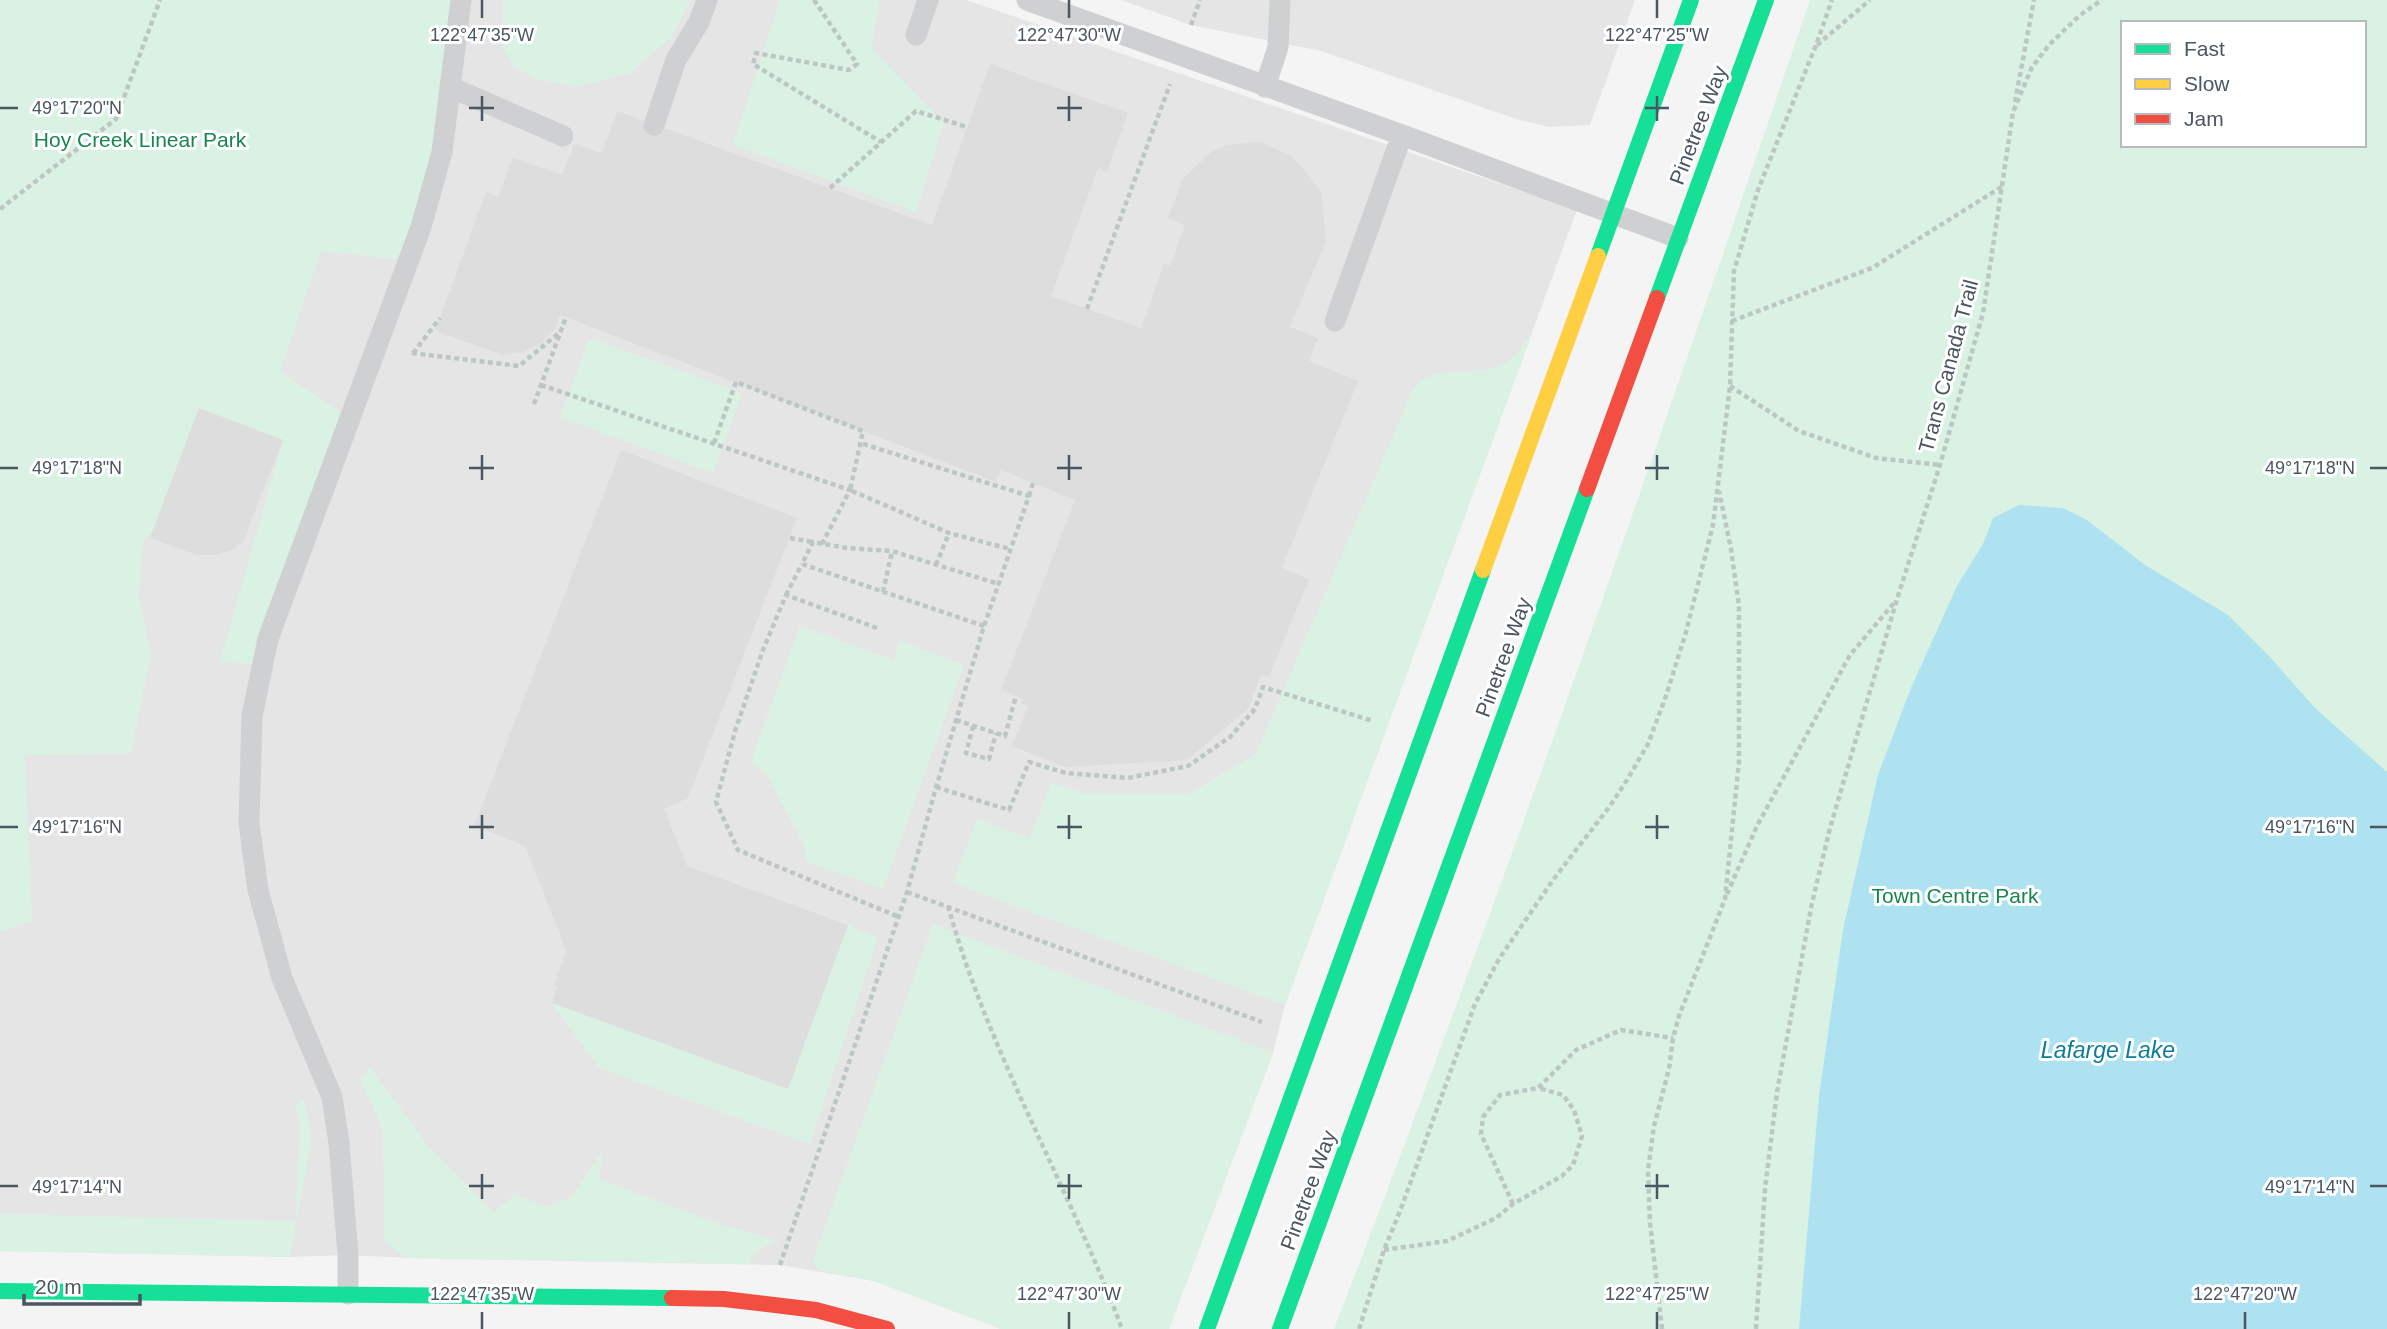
<svg xmlns="http://www.w3.org/2000/svg" width="2387" height="1329" viewBox="0 0 2387 1329" font-family="Arial,sans-serif">
<style>
.education{fill:#e6e5e6}
.green{fill:#d9f2e3;fill-rule:evenodd}
.water{fill:#aee2f0}
.building{fill:#ddddde}
.lines{fill:none;stroke-linecap:round;stroke-linejoin:round}
.path{stroke:#bcc7c4;stroke-width:4.5;stroke-dasharray:5 3.5;stroke-linecap:butt}
.lane{stroke:#ced0d2;stroke-width:21}
.fast{stroke:#16e098;stroke-width:16}
.slow{stroke:#ffcf43;stroke-width:16}
.jam{stroke:#f24e42;stroke-width:16}
.ticks{fill:none;stroke:#4a5661;stroke-width:2.5}
.labels{text-anchor:middle;dominant-baseline:central;stroke-width:6;stroke-linejoin:round;paint-order:stroke}
.street-label{font-size:21px;fill:#4a5661;stroke:#fff}
.park-label{font-size:21px;fill:#17864f;stroke:#fff}
.water-label{font-size:23px;font-style:italic;fill:#0c7c9b;stroke:#fff}
.ticks-label{font-size:18px;text-anchor:middle;fill:#4a5661;stroke:#fff;stroke-width:6;stroke-linejoin:round;paint-order:stroke}
</style>
<rect width="100%" height="100%" fill="#f4f4f4"/>
<path class="education" d="M413,0h553l611,210 -292,795 -12,48 -104,276h-168l-127,-48 -94,-16 -374,-7 -58,-3 -58,2 -290,-6v-505z
M1121,0h514l-45,125 -41,2 -33,-8 -195,-68 -130,-26z"/>
<path class="green" d="M0,0h455l-21,178 -36,81 -77,-8 -41,121 63,41 -91,251 -32,-2 63,-222 -84,-31 -49,129 -4,-3 -4,10 -3,54 12,54 -20,100 -106,2 7,166 -32,10z
M503,0h188l-21,39 -40,34 -52,13 -42,-7 -22,-12 -11,-21z
M780,0h100l-9,48 73,75 -28,89 -183,-67z
M1810,0h577v1329h-1053c170,-439 324,-884 476,-1329zM2123,23h241v122h-241z
M1532,334l-247,671 -332,-122 24,-64 53,19 21,-56 30,11h109l66,-39 158,-367c24,-26 63,-6 92,-25 11,-7 18,-18 26,-28z
M590,338l152,55 -29,80 -153,-56z
M800,626l93,34 7,-19 64,24 -81,224 -78,-28v-14l-38,-72 -16,-14z
M933,924l340,129 -104,276h-168l-127,-48 -55,-11 -6,-10z
M848,925l30,13 -68,206 -211,-76 -47,-65 236,86z
M370,1067l58,79 66,67 21,-19 31,13 25,-10 33,-48 -6,30 124,46 56,16 -14,6 -12,9 -2,8 -344,-6 -22,-18 -1,-110 -23,-51z
M304,1100l8,36 -22,121 -290,-6v-37l296,7 4,-95 -5,-20z"/>
<path class="water" d="M2019,505l44,3 24,12 58,45 83,50 42,42 45,51 72,64v557h-588l20,-233 24,-166 35,-155 33,-87 46,-102 26,-42 10,-26z"/>
<path class="building" d="M990,64l138,49 -21,59 -9,-4 -47,128 90,32 23,-65 6,3 15,-41 -17,-7 15,-39 28,-27 16,-7 33,-3 33,15 28,34 5,50 -36,86 28,11 -9,23 49,20 -76,187 27,11 -40,98 -8,-2 -13,34 -61,51 -122,7 -53,-21 16,-40 -7,-3 2,-4 -22,-9 74,-190 -74,-30 -5,12 -436,-167 -5,14 -14,14 -18,9 -20,3 -68,-24 51,-139 12,5 15,-39 49,17 12,-31 28,9 15,-42 315,114z
M199,408l84,32 -40,102 -11,8 -16,5h-19l-47,-17z
M621,450l176,68 -109,280 -24,11 23,57 161,59 -60,164 -236,-86 5,-16 -3,-1 12,-36 -41,-104 -51,-20z"/>
<g class="lines">
<path class="path" d="M814,0l43,64 -8,6 -93,-17 -3,11 128,78
M1191,25l9,-25
M1817,45l53,-45
M2015,102l19,-102
M830,188l86,-77 51,16
M0,209l116,-90 44,-119
M1087,309l83,-225
M1732,321l140,-53 131,-82
M412,353l107,13 41,-34
M413,353l27,-35
M541,385l309,105 -28,54
M1730,386l69,45 77,27 64,7
M534,404l32,-87
M714,443l22,-61 127,49 -13,59 99,43 61,16
M1029,496l4,-13
M790,538l23,4
M936,565l13,-32
M883,592l9,-41
M786,595l16,-31
M984,626l-182,-62 11,-22 34,6 45,3 107,33
M877,628l-91,-33 -23,55 -28,81 -19,71 22,48 161,67
M956,720l49,16 11,-40
M973,726l-7,27 23,6 7,-26
M936,787l73,23 20,-48 37,11 62,5 60,-12 42,-29 25,-28 8,-22 110,34
M907,892l355,130
M1727,894l30,-68 93,-171 44,-52
M948,906c41,148 121,280 174,423
M1513,1204l-32,-70 2,-17 17,-22 38,-7
M1384,1250l63,-9 49,-23 17,-14 49,-28 11,-11 9,-29 -8,-26 -11,-15 -25,-7 38,-38 45,-20 52,8
M780,1265l127,-373 28,-101 49,-165 45,-130 -169,-53
M1359,1329l25,-79 18,-44 73,-202 24,-45 54,-79 57,-74 17,-26 21,-36 18,-48 20,-64 27,-107 17,-139 4,-115 24,-81 58,-145 16,-45
M1662,1329l-12,-106 -2,-53 6,-44 15,-57 4,-31 6,-22 46,-117 14,-138v-155l-8,-57 -12,-58
M1756,1329l9,-140 12,-97 35,-189 18,-75 67,-229 43,-134 43,-152 30,-201 19,-45 18,-23 29,-28 23,-16"/>
<path class="lane" d="M1027,0l375,135 276,103
M916,35l12,-35
M450,87l113,49
M1265,87l13,-40 2,-47
M654,125l22,-65 23,-38 8,-22
M1335,321l67,-186
M348,1294v-39l-9,-112 -7,-46 -50,-119 -24,-88 -9,-67 3,-107 16,-77 153,-412 21,-75 19,-152"/>
<path class="fast" d="M1598,256l93,-256
M1657,298l109,-298
M0,1291l672,7
M1207,1329l276,-759
M1280,1329l307,-840"/>
<path class="slow" d="M1483,570l115,-314"/>
<path class="jam" d="M1587,489l70,-191
M672,1298l52,1 92,11 71,19"/>
</g>
<path class="ticks" d="M482,0v18M1069,0v18M1657,0v18M482,96v25M1069,96v25M1657,96v25M0,108h18M469,108h25M1057,108h25M1645,108h24M482,455v25M1069,455v25M1657,455v25M0,468h18M469,468h25M1057,468h25M1645,468h24M2370,468h17M482,815v24M1069,815v24M1657,815v24M0,827h18M469,827h25M1057,827h25M1645,827h24M2370,827h17M482,1174v25M1069,1174v25M1657,1174v25M0,1186h18M469,1186h25M1057,1186h25M1645,1186h24M2370,1186h17M482,1312v17M1069,1312v17M1657,1312v17M2245,1312v17"/>
<g class="labels">
<g class="street-label">
<text transform="translate(1698 125) rotate(-69)">Pinetree Way</text>
<text transform="translate(1948 366) rotate(-75)">Trans Canada Trail</text>
<text transform="translate(1503 657) rotate(-70)">Pinetree Way</text>
<text transform="translate(1308 1190) rotate(-70)">Pinetree Way</text>
</g>
<g class="park-label">
<text x="140" y="139">Hoy Creek Linear Park</text>
<text x="1955" y="895">Town Centre Park</text>
</g>
<g class="water-label">
<text x="2108" y="1050">Lafarge Lake</text>
</g>
</g>
<g class="ticks-label">
<text x="482" y="41">122°47'35"W</text>
<text x="1069" y="41">122°47'30"W</text>
<text x="1657" y="41">122°47'25"W</text>
<text x="77" y="114">49°17'20"N</text>
<text x="77" y="474">49°17'18"N</text>
<text x="2310" y="474">49°17'18"N</text>
<text x="77" y="833">49°17'16"N</text>
<text x="2310" y="833">49°17'16"N</text>
<text x="77" y="1193">49°17'14"N</text>
<text x="2310" y="1193">49°17'14"N</text>
<text x="482" y="1300">122°47'35"W</text>
<text x="1069" y="1300">122°47'30"W</text>
<text x="1657" y="1300">122°47'25"W</text>
<text x="2245" y="1300">122°47'20"W</text>
</g>
<rect x="2121" y="21" width="245" height="126" fill="#ffffff" stroke="#b7bbc0" stroke-width="2"/>
<rect x="2135" y="44" width="35" height="10" fill="#16e098" stroke="#b7bbc0" stroke-width="2"/>
<text x="2184" y="56" font-size="21" fill="#4a5661">Fast</text>
<rect x="2135" y="79" width="35" height="10" fill="#ffcf43" stroke="#b7bbc0" stroke-width="2"/>
<text x="2184" y="91" font-size="21" fill="#4a5661">Slow</text>
<rect x="2135" y="114" width="35" height="10" fill="#f24e42" stroke="#b7bbc0" stroke-width="2"/>
<text x="2184" y="126" font-size="21" fill="#4a5661">Jam</text>
<path d="M24 1294v10h116v-10" fill="none" stroke="#4a5661" stroke-width="3.5"/>
<text x="35" y="1294" font-size="21" fill="#4a5661" stroke="#ffffff" stroke-width="5" paint-order="stroke">20 m</text>
</svg>
